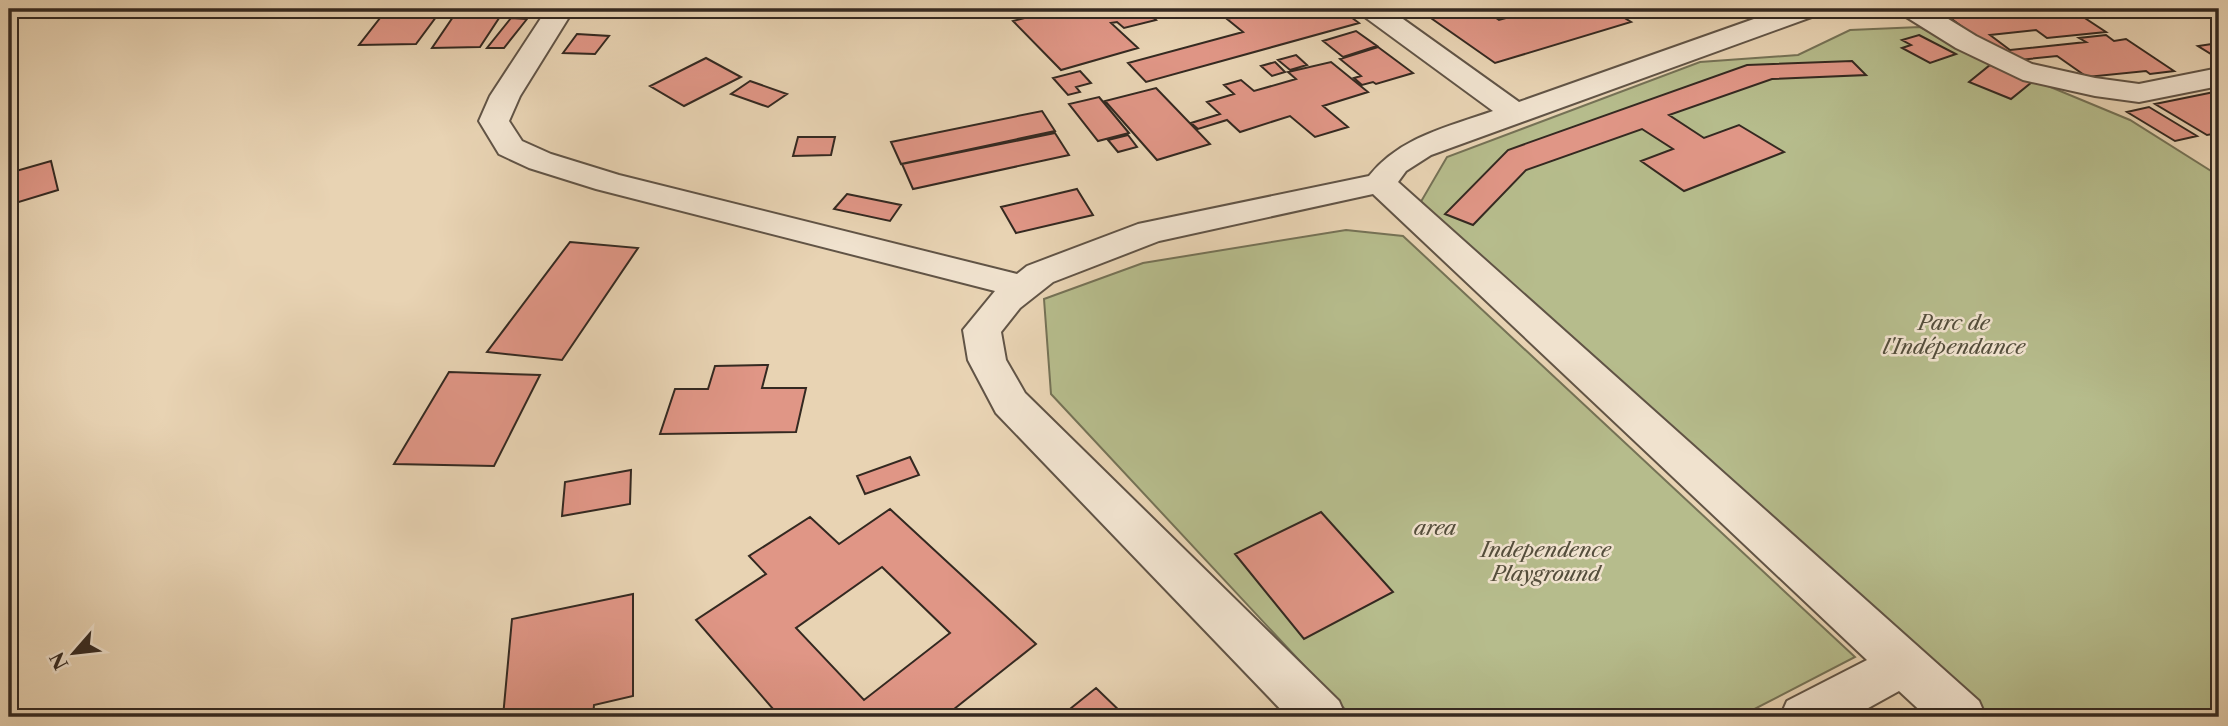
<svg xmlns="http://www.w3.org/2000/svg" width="2228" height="726" viewBox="0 0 2228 726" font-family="'Libre Caslon Text',serif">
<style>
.green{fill:#b6bc8c;stroke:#757256;stroke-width:2}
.building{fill:#e09686;stroke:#342921;stroke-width:2;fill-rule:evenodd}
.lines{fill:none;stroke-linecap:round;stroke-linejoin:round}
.minor-casing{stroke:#615446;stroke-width:4}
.minor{fill:#f0e2ce;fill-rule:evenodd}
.labels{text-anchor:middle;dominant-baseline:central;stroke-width:5;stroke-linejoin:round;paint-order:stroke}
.park-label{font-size:21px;font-style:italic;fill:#544e3c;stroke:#f0e2ce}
</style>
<rect width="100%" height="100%" fill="#e8d3b3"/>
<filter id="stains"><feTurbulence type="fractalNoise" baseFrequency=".00286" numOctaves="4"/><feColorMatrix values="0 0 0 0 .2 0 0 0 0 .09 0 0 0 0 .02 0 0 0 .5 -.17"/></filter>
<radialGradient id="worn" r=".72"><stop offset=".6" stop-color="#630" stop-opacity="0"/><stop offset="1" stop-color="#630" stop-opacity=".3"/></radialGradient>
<path class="green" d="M1920,27l53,28 157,65 89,56v541h-236l-564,-512 28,-48 253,-95 98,-7 52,-25z
M1346,230l57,6 452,421 -116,60h-387l-301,-323 -7,-95 99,-36z"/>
<path class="building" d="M405,9h37l-26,35 -57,1 25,-32h17z
M481,9h24l-25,38 -48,1 21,-31h23z
M617,9h34l-17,8z
M1059,9h85l12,11 -32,8 -7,-6 -6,1 27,25 -77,22 -48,-49z
M1266,9h74l19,14 -213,59 -18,-19 115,-31 -16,-13z
M1418,9h65l16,11 39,-11h72l21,13 -136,41z
M1938,9h19l8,6 61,-6h45l35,23 -59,6 -11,-8 -46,5 20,15 76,-8 -7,-4 27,-3 8,6 12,-2 48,32 -24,3 -4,-3 -59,6 -30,-21 -48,5z
M511,18l16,1 -23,29h-17z
M1356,31l21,15 -34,11 -20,-16z
M577,34l32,2 -14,18 -32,-1z
M1919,35l37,19 -26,9 -28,-15 9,-3 -9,-5z
M2219,43v16l-21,-13z
M1378,47l35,26 -37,11 -3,-2 -11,3 -8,-7 7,-2 -21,-17z
M1296,55l11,10 -17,5 -12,-10z
M706,58l35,19 -57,29 -34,-20z
M1852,61l14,14 -94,4 -103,36 35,23 35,-13 45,27 -100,39 -43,-30 32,-12 -31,-20 -116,41 -53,55 -28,-11 63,-64 239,-85z
M1275,62l10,10 -13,4 -11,-10z
M1331,62l37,30 -45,14 25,21 -33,10 -25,-21 -50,16 -13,-12 -29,9 -7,-6 29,-9 -13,-12 27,-8 -10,-9 17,-5 13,11 42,-12 -8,-7z
M1990,65l42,17 -21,17 -42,-17z
M1080,71l11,12 -15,4 4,5 -12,3 -15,-17z
M750,81l37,13 -19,13 -37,-13z
M1156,88l54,56 -53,16 -52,-59z
M2219,91v42l-12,2 -52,-31z
M1099,97l30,36 -31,8 -29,-37z
M2149,107l48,29 -22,5 -48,-29z
M1042,111l13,20 -154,33 -10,-22z
M1055,133l14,22 -156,34 -11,-25z
M1128,135l9,12 -19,5 -10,-12z
M798,137h37l-4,18 -38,1z
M51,161l7,29 -49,15v-32z
M1077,189l16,26 -77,18 -15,-26z
M847,194l54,11 -11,16 -56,-12z
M570,242l68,6 -76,112 -75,-8z
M768,365l-6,23h44l-10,44 -136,2 15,-45h33l7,-23z
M449,372l91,3 -46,91 -100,-2z
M910,457l9,18 -54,19 -8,-18z
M631,470l-1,34 -68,12 3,-34z
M890,509l146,135 -92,73h-164l-84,-97 70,-46 -17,-18 61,-39 29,27zM882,567l68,66 -86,67 -68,-72z
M1321,512l72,80 -89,47 -69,-85z
M633,594v102l-39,9 -1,12h-90l9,-98z
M1096,688l30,29h-66z"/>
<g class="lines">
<defs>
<path id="minor" d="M547,9h27l-54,87 -11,25 13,20 29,13 68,21 398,99 10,-8 111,-42 231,-48c31,-39 79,-49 124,-65l-131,-96 -3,-6h30l130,93 263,-93h38l-3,6 -386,140 -25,16 -8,11 581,519 7,16h-59l-28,-26 -47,26h-72l7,-16 80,-41 -494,-466 -214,47 -106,41 -33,26 -19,24 5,28 19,33 314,308 7,16h-58l-292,-304 -28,-53 -5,-30 32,-39 -399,-102 -67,-21 -30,-14 -20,-33 11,-25z
M1899,9h33l44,27 56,28 63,14 44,6 80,-16v18l-80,16 -44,-6 -72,-16 -67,-32 -53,-33z"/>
</defs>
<use href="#minor" class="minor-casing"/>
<use href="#minor" class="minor"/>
</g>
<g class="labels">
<g class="park-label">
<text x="1954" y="322">Parc de<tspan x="1954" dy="24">l'Indépendance</tspan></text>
<text x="1435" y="527">area</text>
<text x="1546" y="549">Independence<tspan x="1546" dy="24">Playground</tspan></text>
</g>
</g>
<rect width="2228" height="726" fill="none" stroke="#e8d3b3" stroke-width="35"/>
<rect x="10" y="10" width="2207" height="705" fill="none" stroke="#342921" stroke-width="3.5"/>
<rect x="18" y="18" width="2193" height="691" fill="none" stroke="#342921" stroke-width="2"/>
<g transform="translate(74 653) rotate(242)" stroke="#f0e2ce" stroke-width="5" paint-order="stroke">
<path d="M0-5L12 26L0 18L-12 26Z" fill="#342921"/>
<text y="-10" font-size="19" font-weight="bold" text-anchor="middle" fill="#342921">N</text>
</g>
<rect width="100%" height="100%" filter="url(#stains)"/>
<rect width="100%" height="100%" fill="url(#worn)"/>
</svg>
